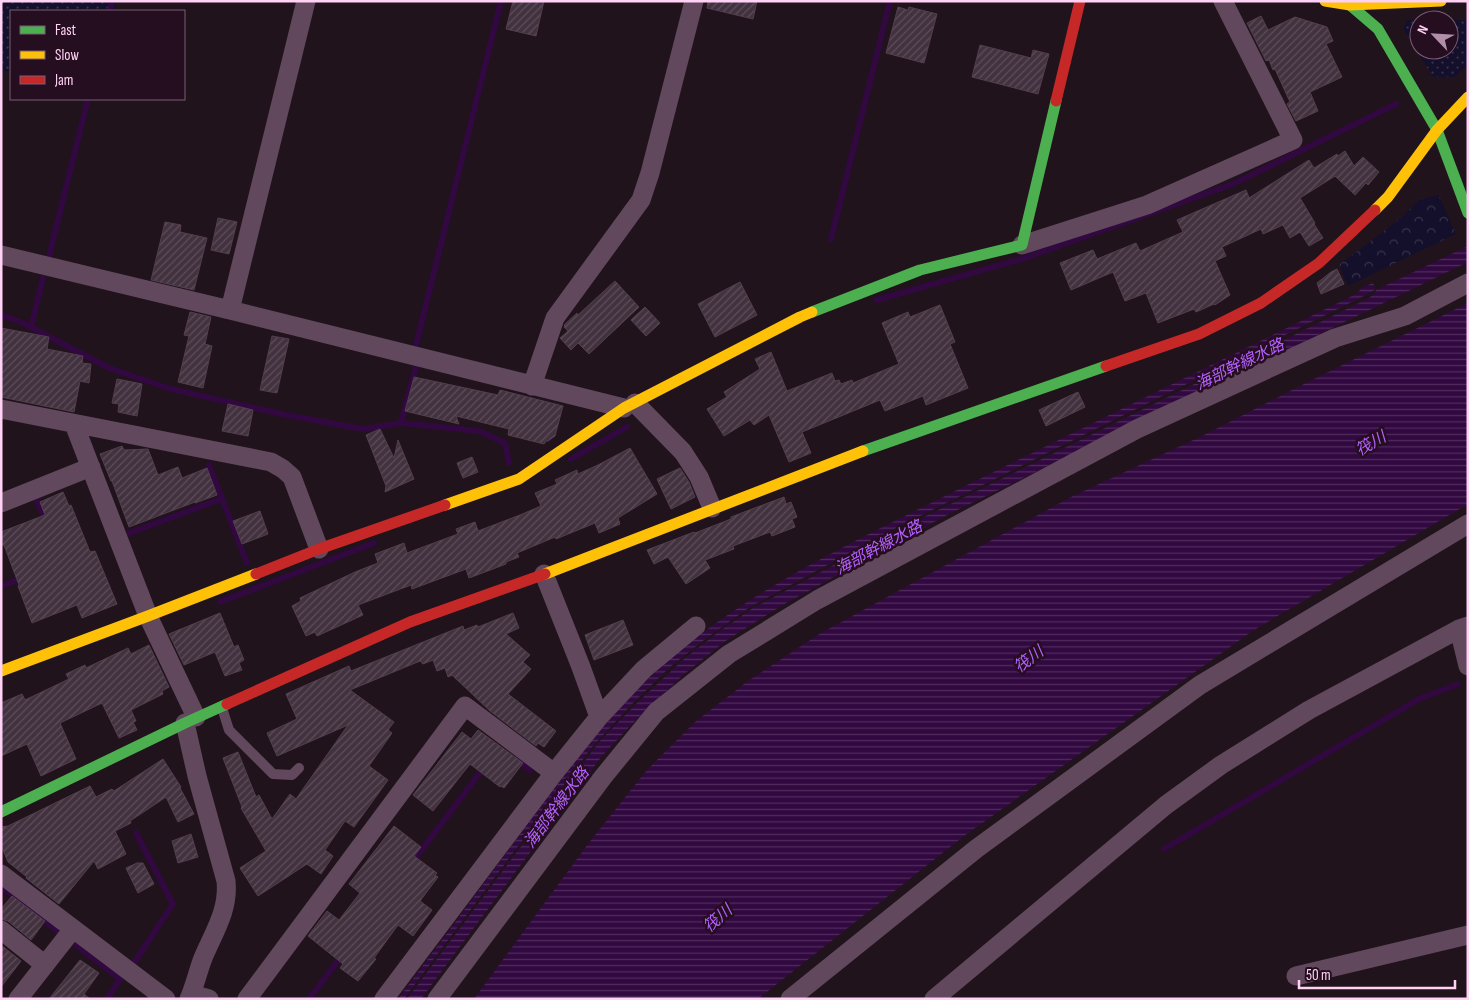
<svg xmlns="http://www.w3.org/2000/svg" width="1469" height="1000" viewBox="0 0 1469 1000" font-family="'Sofia Sans Condensed','Noto Sans JP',sans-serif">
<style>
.green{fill:url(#green-dots);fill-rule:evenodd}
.forest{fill:url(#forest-crowns)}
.water{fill:url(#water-rules)}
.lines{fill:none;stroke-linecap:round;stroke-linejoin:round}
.stream{stroke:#310940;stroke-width:6}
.building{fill:url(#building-hatch);stroke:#543e4e}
.lane{stroke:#61485d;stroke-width:10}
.street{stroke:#61485d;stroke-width:19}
.fast{stroke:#4caf50;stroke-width:11}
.slow{stroke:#ffc107;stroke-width:11}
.jam{stroke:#c62828;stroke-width:11}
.labels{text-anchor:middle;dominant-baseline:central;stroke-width:5;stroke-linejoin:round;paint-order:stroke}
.water-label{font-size:16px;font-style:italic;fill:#b560ff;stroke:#250e1f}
</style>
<defs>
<pattern id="green-dots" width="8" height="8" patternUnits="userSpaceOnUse" patternTransform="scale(1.25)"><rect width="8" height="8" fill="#14102c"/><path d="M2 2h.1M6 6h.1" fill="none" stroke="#37324b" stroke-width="1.8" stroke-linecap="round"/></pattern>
<pattern id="forest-crowns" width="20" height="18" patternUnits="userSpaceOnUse" patternTransform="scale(1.25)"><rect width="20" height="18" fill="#14102c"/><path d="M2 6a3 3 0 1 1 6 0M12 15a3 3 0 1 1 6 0" fill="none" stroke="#37324b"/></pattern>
<pattern id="water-rules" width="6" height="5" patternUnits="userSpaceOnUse" patternTransform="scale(1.25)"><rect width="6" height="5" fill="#310940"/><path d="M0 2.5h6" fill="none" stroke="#502c5c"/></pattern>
<pattern id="building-hatch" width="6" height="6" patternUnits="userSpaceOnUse" patternTransform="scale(1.25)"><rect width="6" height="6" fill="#42313e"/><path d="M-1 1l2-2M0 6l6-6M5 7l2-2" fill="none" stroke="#5e4e5a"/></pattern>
</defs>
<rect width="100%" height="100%" fill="#20131c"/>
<path class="green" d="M1,1h115l-2,10h-103v62l-10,-3z
M1407,20h61v44l-13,13h-22l-30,-48zM1419,20h30v30h-30z"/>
<path class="forest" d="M1439,195l17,39 -108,52 -9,-21 62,-47 19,-19z"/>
<path class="water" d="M1468,246v16l-521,253 -166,91 -54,34 -44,35 -50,48 -31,33 -181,243h-14l192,-257 38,-39 47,-44 33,-26 36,-25 173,-92 443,-218 6,-5 1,-3z
M1373,283l2,7 -15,8 -470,233 -140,76 -46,33 -34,27 -36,35 -41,44 -189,253h-6c44,-59 88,-118 131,-177 43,-57 85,-115 140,-162 84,-73 189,-120 288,-170 134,-66 267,-131 401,-197l3,-5z
M1468,303v201l-214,126 -290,206 -206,163h-284l114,-155 58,-73 49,-49 53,-41 73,-48 250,-136 133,-62 98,-50z"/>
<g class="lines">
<path class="stream" d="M110,11l2,-10
M831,239l59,-238
M49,256l39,-157
M877,300l148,-42 208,-74 163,-80
M1,315l20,7 88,46 62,21 115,26 77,14 38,-6 78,8 26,12 4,20
M31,327l12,-49
M416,345l85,-344
M401,423l16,-60
M571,459l56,-32
M209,465l38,98
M36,498l10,24
M127,534l94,-35
M1,586l22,-8
M220,602l154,-59
M516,760l14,10
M1164,849l255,-150 39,-15
M411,864l74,-98
M1,886l56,45
M76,945l44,34 -13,20
M134,963l39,-59 -37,-71
M309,999l34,-45"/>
</g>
<path class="building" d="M513,1h31l-8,35 -30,-7z
M708,1h49l-4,18 -46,-11z
M898,7l10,3 1,-3 28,7 -13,49 -38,-10z
M1261,16l7,14 27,-13 32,10 6,14 -7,3 16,33 -32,15 8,19 -22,10 -9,-17 3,-2 -15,-33 -2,1 -4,-10 -3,1 -19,-38z
M980,45l51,13 2,-8 16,4 -11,40 -66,-17z
M1345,151l9,15 9,-9 16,15 -11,13 -2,-2 -11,12 -20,-19 -35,22 15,25 -1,1 9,14 -14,8 -9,-14 -10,6 -7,-13 -20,9 -2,-5 -39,18 4,9 -11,5 15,34 -15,10 -1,-1 -18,8 -2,-3 -36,14 -12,-30 -21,8 -12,-29 -42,18 -11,-27 33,-13 4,9 39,-16 4,8 43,-19 -6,-12 69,-30 3,8 60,-38 5,8 23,-14 1,2z
M218,218l19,4 -8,32 -18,-4z
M165,222l16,3 -1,7 27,6 -13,52 -43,-10z
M1337,269l7,15 -23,10 -4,-11 14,-11z
M615,281l24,26 -50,47 -11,-11 -7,7 -11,-12 8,-7 -4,-4 1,-3 12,-11 1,2z
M740,282l17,33 -42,22 -17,-33z
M940,305l15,37 -5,2 18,44 -42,17 -3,-9 -38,15 -5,-11 -78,32 9,21 -22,9 -20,-47 -15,10 -4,-5 -26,16 -17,-27 20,-12 -3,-5 36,-23 -5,-10 16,-7 16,39 45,-18 3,8 4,-1 2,4 11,-4 1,3 46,-19 -17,-41 26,-11 2,5z
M645,307l15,16 -14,13 -15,-16z
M190,312l21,5 -6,27 7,2 -9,42 -25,-6 11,-46 -5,-1z
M1,328l48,9 -2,12 36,7 -1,7 9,1 -2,19 -9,-2 -6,31 -73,-15z
M272,336l17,3 -12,54 -17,-3z
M414,377l84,18 2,-5 63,16 -8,30 -7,5h-2l-2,3 -36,-9 1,-6 -53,-13 3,8 -54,-13z
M117,379l25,5 -5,32 -19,-4 1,-8 -7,-1z
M1078,392l7,15 -39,19 -7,-16z
M228,404l25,6 -5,26 -26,-5z
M380,429l14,29 4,-18 16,39 -29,13 1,-6 -20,-51z
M122,446l2,4 24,-1 10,26 20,-8 4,11 25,-10 10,27 -22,8v-1l-66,25 -17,-46h-1l-11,-27z
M630,448l27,46 -39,24 2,6 -21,9 -4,-10 -39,16 -1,-2 -38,16 2,4 -13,5v2l-37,14 -3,-9 -54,20 -1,-4 -53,20 5,10 -46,21 -2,-4 -9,4 -14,-30 9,-5 -1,-3 55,-26 23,-9 -3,-9 29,-11 3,10 51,-19 -2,-5 19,-7 3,9 42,-16 21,-9 -6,-13 20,-8 2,-2 -2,-3 22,-10 1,4 20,-9z
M472,457l6,15 -15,6 -6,-15z
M680,468l9,14 6,15 -24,12 -14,-30z
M63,492l6,14 2,-1 19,47 5,-1 22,53 -35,14 -5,-13 -45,18 -14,-37 1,-1 -15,-40h-3v-13l44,-17 -5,-13z
M784,497l2,7 5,-2 6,15 -5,2 3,8 -23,9 -2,-4 -37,14 1,3 -29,11 5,8 -24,16 -18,-27 -14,7 -7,-14 47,-18 1,1 36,-14v-2z
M260,511l8,23 -26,10 -9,-23z
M220,613l14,34 4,-2 6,15 -5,3 3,7 -17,6 -10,-24 -31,13 -15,-31z
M513,613l6,15 -13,6 24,21 -7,7 8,7 -23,25 48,37 -12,16 -6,-4 -2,3 -46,-35 -38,-36 -4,2 -3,-9 -8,3 -4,-11 -10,4 -3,-3 -70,29 44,32 -6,8 4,3 -23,33 19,14 -34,47 -9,-6 -20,29 8,6 -12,18 -14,-10 -49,32 -18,-28 26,-17 -25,-43 1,-1 -19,-49 15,-6 18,45 3,-2 13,24 18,-25 6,5 52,-74 -71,31 -10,-23 30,-14 -11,-25 63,-28 2,5 112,-45 1,4 13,-5 1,2z
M623,620l10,25 -39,15 -9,-25z
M149,645l20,42 -7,4 1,3 -32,16 5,11 -3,1 4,8 -18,8 -17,-35 -42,20 16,36 -35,17 -14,-32 -26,12v-53l21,-9 3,6 44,-21 -3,-5 19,-9 1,3 42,-20 3,6z
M478,730l45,33 -19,25 -3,-2 -1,1 -30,-23 -37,47 -20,-16 49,-63 9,7z
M163,759l18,28 -1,1 14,26 -16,8 -12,-25 -36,24 1,2 -16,8 11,23 -28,15 -4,-8 -35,43 -33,-26 1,-1 -19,-15 -7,-17v-18l7,-1 82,-40 6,11 16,-8 2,2z
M394,826l27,21 -7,9 23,17 -2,2 3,2 -18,24 12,9 -19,26 -15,-11 -24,33 2,1 -18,22 -18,-13 3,-4 -35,-28 19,-25 12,9 21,-27 -11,-9z
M191,834l7,23 -20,6 -6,-22z
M137,863h6l11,21 -16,9 -12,-25z
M12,896l33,25 -14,19 -23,-19 -7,-2v-10z
M1,945l20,16 -20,26z
M80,960l19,13 -15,21 6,5h-41z"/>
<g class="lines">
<path class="lane" d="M222,708l7,22 44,44 19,1 7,-7"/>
<path class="street" d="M1022,245l125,-40 146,-65 -70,-139
M1,255l229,55 394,98
M230,310l76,-309
M532,386l23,-68 86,-118 9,-27 44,-172
M635,403l48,49 16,25 13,31
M1,409l270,53 12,7 9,8 27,72
M74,424l74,192 48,101
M1,503l90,-36
M544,574l37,93 18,50
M1459,629l9,37
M185,723l12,53 29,105c3,29 -12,51 -23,77 -5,13 -8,27 -14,41
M1,874l165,125
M1,930l44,35
M1296,976l172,-41
M191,994l18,5
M18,999l55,-70
M247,999l218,-293 89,67
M384,999l170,-226 45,-56 45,-48 52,-43
M437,999l166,-222 53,-65 73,-58 88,-54 320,-171 198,-91 70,-22 63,-33
M790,999l186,-150 224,-164 268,-161
M934,999l232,-194 55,-40 88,-55 150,-81 9,-3"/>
<path class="fast" d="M1350,5l28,24 59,101 31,83
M812,312l108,-42 102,-25 34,-144
M863,451l243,-85
M1,812l184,-89 42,-19"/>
<path class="slow" d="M1325,1l25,4 91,-4
M1375,210l13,-13 49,-67 31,-33
M445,505l74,-26 105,-71 176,-91 12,-5
M545,574l318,-123
M1,671l147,-55 108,-42"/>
<path class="jam" d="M1056,101l24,-100
M1106,366l93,-32 62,-31 58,-40 56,-53
M256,574l63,-25 126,-44
M227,704l183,-82 135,-48"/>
</g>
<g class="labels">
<g class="water-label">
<text transform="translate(1240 365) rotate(-26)">海部幹線水路</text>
<text transform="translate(1371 444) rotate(-30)">筏川</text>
<text transform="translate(879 548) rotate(-28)">海部幹線水路</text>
<text transform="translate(1029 660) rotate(-37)">筏川</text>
<text transform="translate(557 808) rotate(-53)">海部幹線水路</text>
<text transform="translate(718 919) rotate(-41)">筏川</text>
</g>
</g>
<rect width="1469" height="1000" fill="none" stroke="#ffd2f6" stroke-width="5"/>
<rect x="10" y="10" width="175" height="90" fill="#250e1f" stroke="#7c5c75"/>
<rect x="20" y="26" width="25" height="8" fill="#4caf50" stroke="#7c5c75"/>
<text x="55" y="35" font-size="15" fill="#ffd2f6">Fast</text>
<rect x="20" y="51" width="25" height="8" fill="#ffc107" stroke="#7c5c75"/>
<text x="55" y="60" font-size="15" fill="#ffd2f6">Slow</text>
<rect x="20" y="76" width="25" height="8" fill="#c62828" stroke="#7c5c75"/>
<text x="55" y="85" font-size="15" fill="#ffd2f6">Jam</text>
<g transform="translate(1434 35) rotate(295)"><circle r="24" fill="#250e1f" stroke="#7c5c75"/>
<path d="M0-4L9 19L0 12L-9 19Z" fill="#b18faa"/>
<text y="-8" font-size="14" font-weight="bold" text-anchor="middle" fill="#ffd2f6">N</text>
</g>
<path d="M1299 980v8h156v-8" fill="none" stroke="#ffd2f6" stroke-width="2.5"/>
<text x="1306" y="980" font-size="15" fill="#ffd2f6" stroke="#250e1f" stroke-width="4" paint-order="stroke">50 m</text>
</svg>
